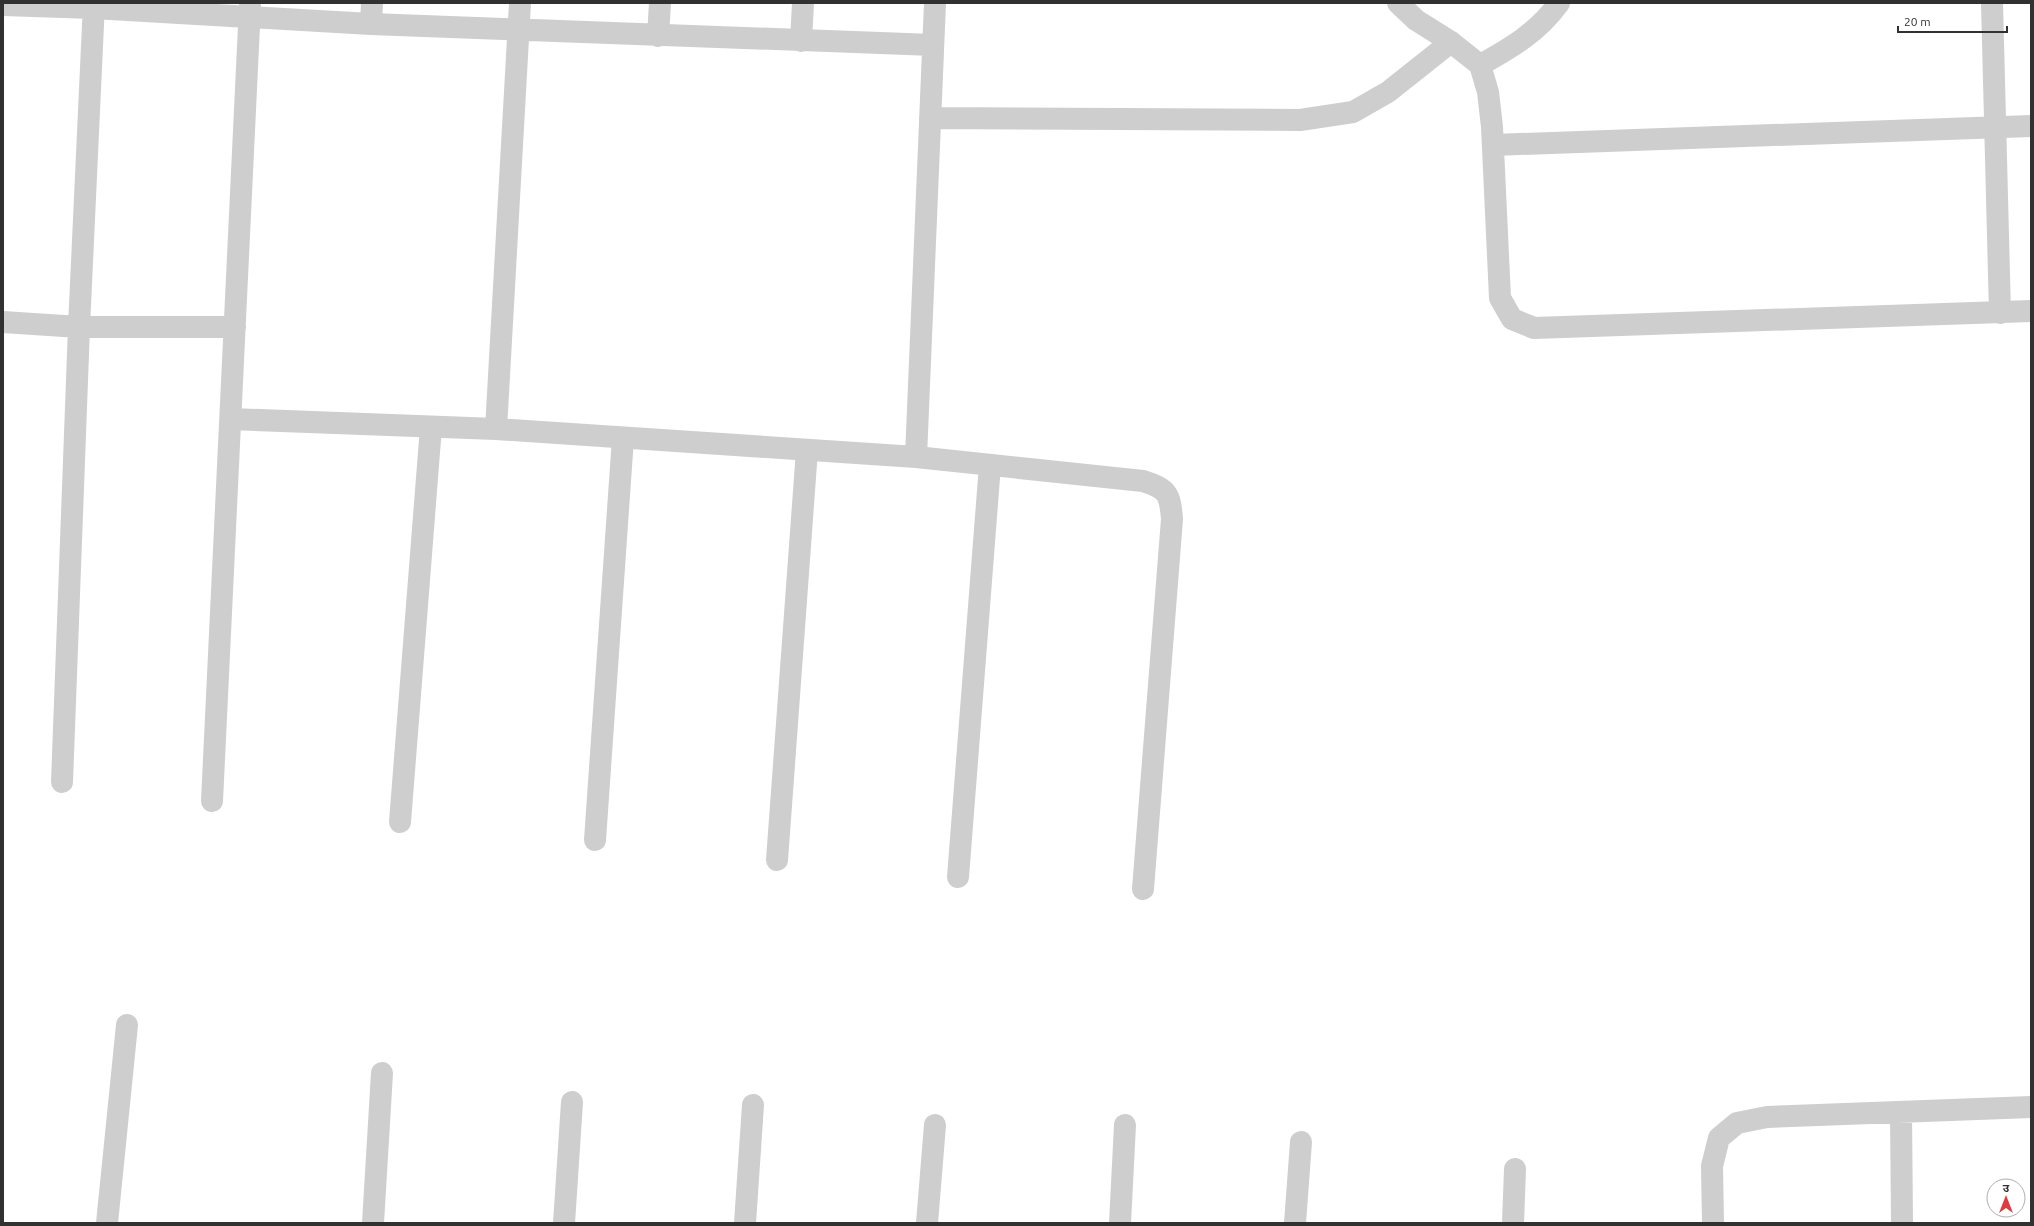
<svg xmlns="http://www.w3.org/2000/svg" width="2034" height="1226" viewBox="0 0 2034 1226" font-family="Ubuntu,'Noto Sans Devanagari',sans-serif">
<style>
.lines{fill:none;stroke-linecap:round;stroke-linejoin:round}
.minor{stroke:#cecece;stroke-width:22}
</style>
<rect width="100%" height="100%" fill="#fff"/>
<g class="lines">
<path class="minor" d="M1398,3l18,17 35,22 29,23 8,27 4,35 8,171 12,21 22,9 497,-17
M1992,3l8,310
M3,5l90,3 278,16 562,21
M371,24l1,-21
M658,36l2,-33
M801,41l2,-38
M1480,65c31,-17 58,-33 79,-62
M930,118l370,2 53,-8 35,-20 63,-50
M1493,145l538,-19
M3,322l76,5h156
M231,419l265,10 420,28 227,24c25,8 27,13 29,38l-29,370
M496,429l24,-426
M916,457l19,-454
M62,782l17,-455 15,-324
M212,801l38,-796
M400,822l31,-395
M595,840l28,-402
M777,860l30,-410
M958,877l32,-412
M1901,1112l1,111
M107,1223l20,-198
M373,1223l9,-150
M564,1223l8,-121
M745,1223l8,-118
M927,1223l8,-98
M1120,1223l5,-98
M1295,1223l6,-81
M1513,1223l2,-54
M1713,1223l-1,-57 7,-28 18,-15 30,-6 264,-10"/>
</g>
<rect width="2034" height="1226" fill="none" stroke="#313131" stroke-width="8"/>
<g transform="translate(2006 1198)"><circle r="19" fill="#ffffff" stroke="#adadad"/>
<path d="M0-3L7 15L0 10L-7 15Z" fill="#df3b40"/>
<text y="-6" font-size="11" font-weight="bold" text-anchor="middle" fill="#313131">उ</text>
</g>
<path d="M1898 26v6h109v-6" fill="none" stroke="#313131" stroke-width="2"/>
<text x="1904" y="26" font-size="12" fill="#313131" stroke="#ffffff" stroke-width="3" paint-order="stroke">20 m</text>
</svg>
